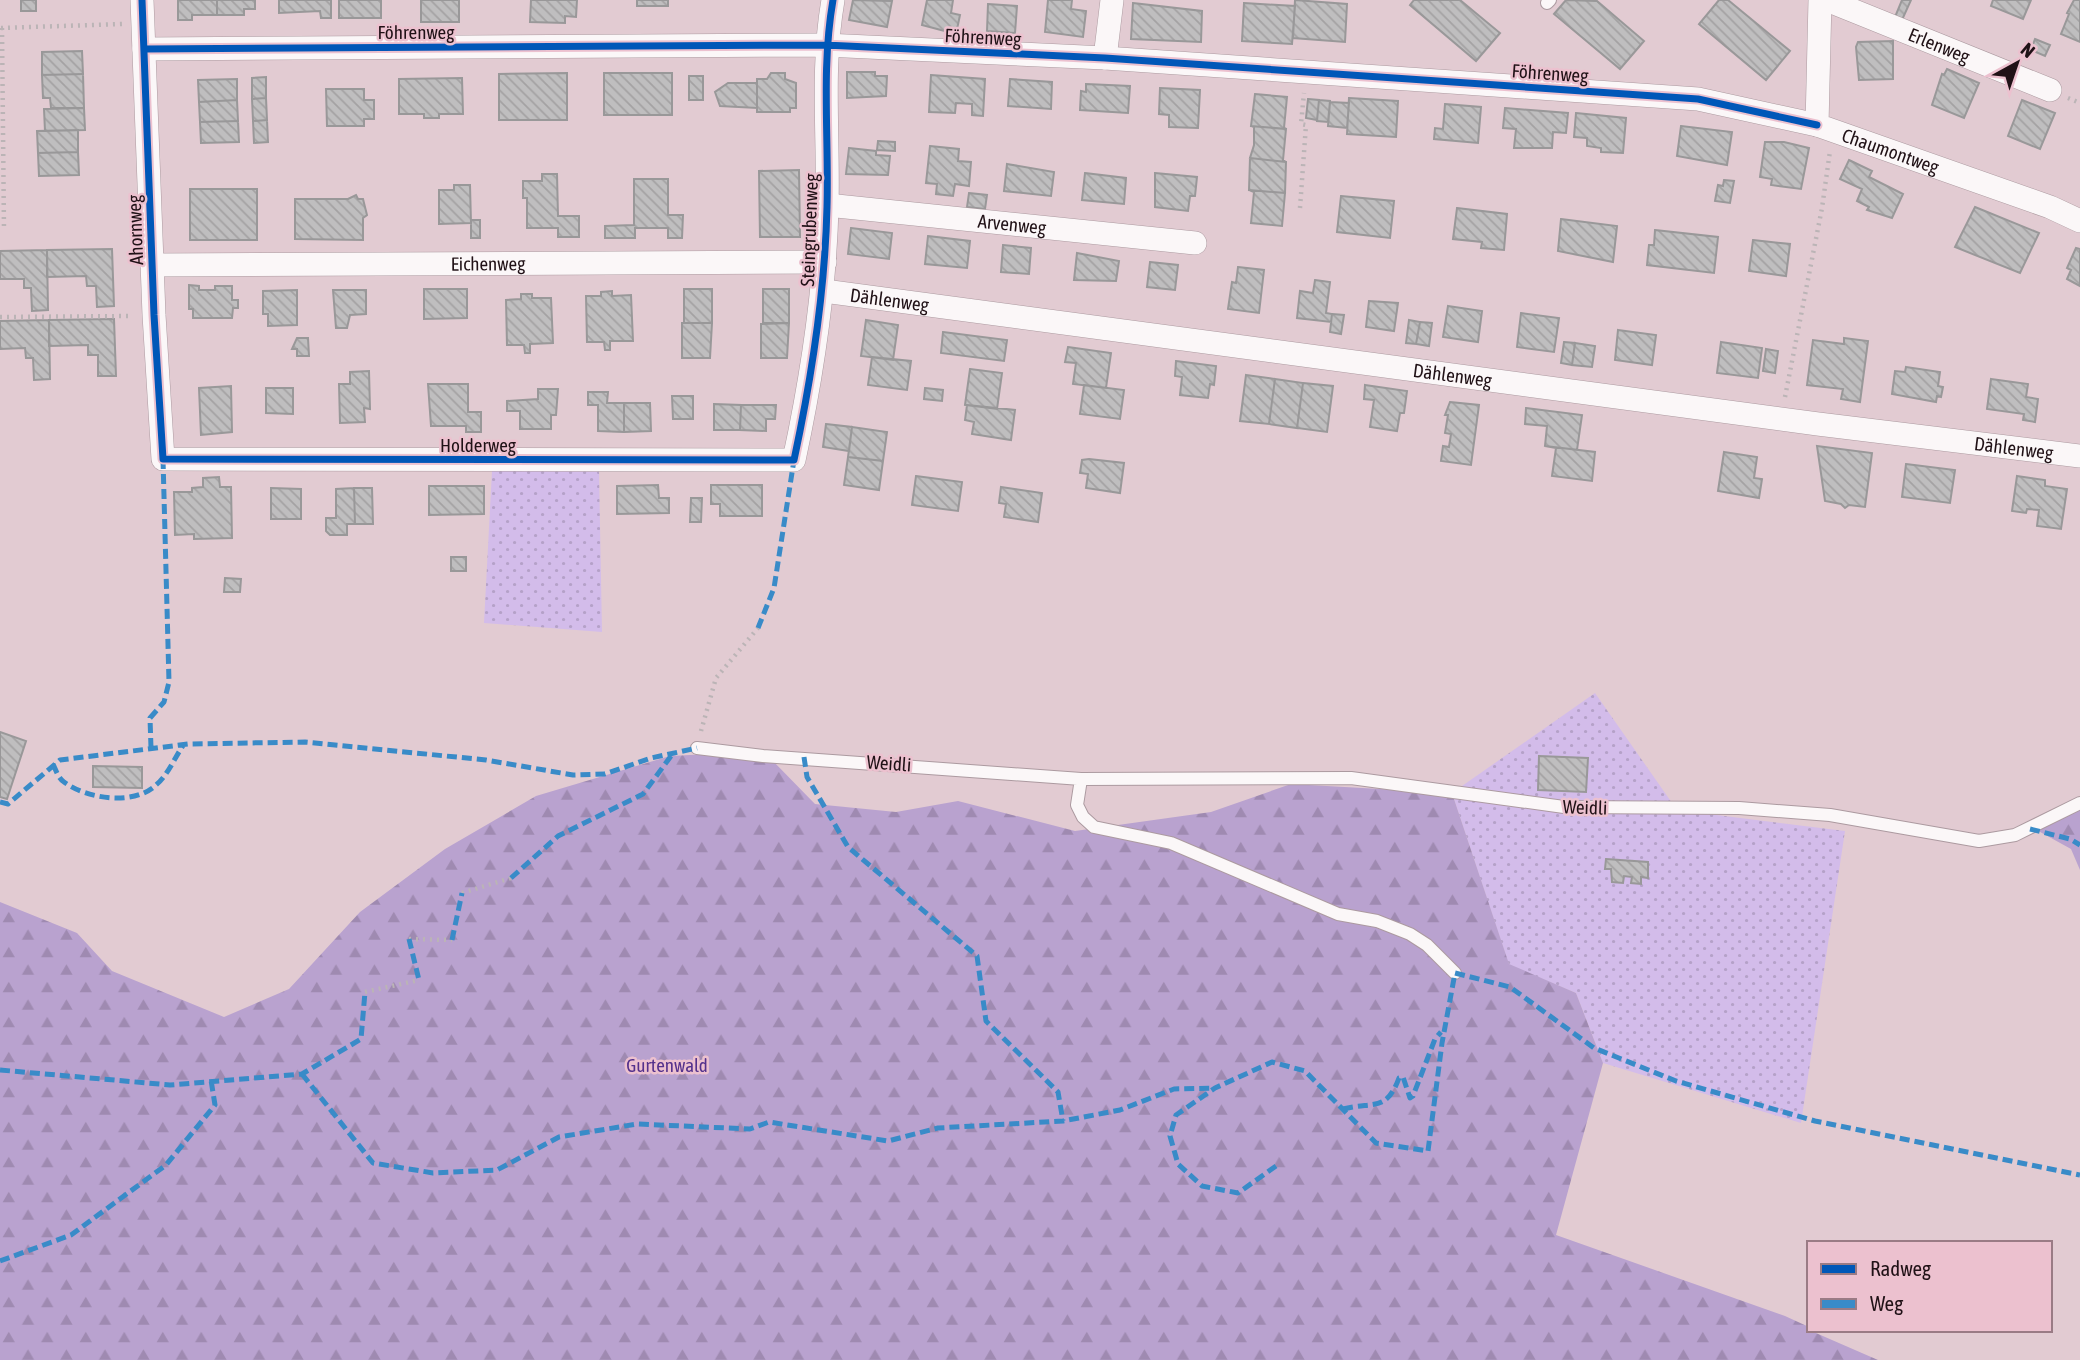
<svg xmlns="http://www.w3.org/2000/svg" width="2080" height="1360" viewBox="0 0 2080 1360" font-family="'Asap Condensed',sans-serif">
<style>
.grass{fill:url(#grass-dots)}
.forest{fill:url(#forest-firs)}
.building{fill:url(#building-back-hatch);stroke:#999899;stroke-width:2}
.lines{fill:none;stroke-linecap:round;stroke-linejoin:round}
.lane-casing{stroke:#ac9aa0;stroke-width:14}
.street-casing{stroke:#ac9aa0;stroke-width:24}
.path{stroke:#bbb4b6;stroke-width:4.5;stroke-dasharray:2 5;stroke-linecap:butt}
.lane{stroke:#fbf7f8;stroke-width:12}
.street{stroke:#fbf7f8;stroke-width:23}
.quiet{stroke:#398bc8;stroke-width:5;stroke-dasharray:10 5;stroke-linecap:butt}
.cycleway-casing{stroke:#ecc1cf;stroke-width:11}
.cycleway{stroke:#0057b8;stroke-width:7}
.labels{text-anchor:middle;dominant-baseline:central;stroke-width:5;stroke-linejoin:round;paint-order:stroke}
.street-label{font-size:19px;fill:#201116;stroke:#ecc1cf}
.park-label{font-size:19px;fill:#54318c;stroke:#ecc1cf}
</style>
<defs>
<pattern id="grass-dots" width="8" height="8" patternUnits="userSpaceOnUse" patternTransform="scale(1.75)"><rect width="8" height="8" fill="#d3bcea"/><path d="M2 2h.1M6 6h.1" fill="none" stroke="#b5a1c8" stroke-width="1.8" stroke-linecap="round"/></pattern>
<pattern id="forest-firs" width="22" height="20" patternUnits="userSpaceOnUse" patternTransform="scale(1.75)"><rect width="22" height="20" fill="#b9a2cf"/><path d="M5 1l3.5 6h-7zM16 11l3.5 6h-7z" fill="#9f8ab1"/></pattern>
<pattern id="building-back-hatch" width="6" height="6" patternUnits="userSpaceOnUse" patternTransform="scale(1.75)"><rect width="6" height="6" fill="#bfbebf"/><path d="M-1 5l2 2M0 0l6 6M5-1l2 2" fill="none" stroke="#a4a2a3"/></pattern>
</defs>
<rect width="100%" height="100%" fill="#e2cbd2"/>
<path class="grass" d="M492,471h107l3,161 -118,-9z
M1595,693l82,117 168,21 -44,292 -198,-60 -27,-70 -67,-28 -57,-172z"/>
<path class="forest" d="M710,754l61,5 44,45 81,8 62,-11 117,30 136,-19 80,-28 161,9 57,171 67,29 27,70 -47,172 229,81 24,11v3l69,30h-1878v-458l77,31 35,38 112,46 65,-28 71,-77 85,-63 91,-53 134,-40z
M2080,806v64l-9,-21 -40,-22z"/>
<path class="building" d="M21,0h15v11h-15z
M178,0h39v15h-25v5h-14z
M217,0h38v9h-11v6h-27z
M279,0h52v18h-10l-1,-7 -41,2z
M339,0h42v18h-42z
M421,0h38v22h-38z
M531,0h46l-1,17 -11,-1v7l-35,-1z
M637,0h31v6h-31z
M853,0l39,1 -5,26 -38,-7z
M927,0h26l-2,13 9,2 -4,19 -34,-9z
M1048,0h24l-1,9 15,2 -3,26 -38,-5z
M1295,0l52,4 -2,38 -52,-4z
M1414,0h46l40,33 -24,28 -66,-56z
M1566,0l31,1 47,40 -24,28 -66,-55z
M1719,0h9l62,51 -24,29 -67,-56z
M1902,0h9l-9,20 -7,-3z
M1993,0h38l-8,19 -32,-13z
M2074,0h6v42l-19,-8 8,-20 -2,-1z
M1133,3l69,8 -1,31 -70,-3z
M1244,3l51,3 -3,38 -50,-3z
M988,4l29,2 -2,27 -28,-2z
M2035,39l15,6 -5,11 -14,-6z
M1893,41v38l-34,1 -3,-33 2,-5z
M82,51l1,23 -41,1v-23z
M1947,69l32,14 -15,35 -32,-13 10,-31 2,1z
M847,72h28v4h12l-1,20 -39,2z
M567,73v47h-68v-46z
M604,73h68v42h-68z
M771,73h14v6l11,4v25h-6v4h-33v-33h10z
M83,74l1,34h-33l-1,-10h-7l-1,-23z
M931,75l54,4 -2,37 -11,-1v-11l-16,-1 -1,10 -26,-1z
M689,76h14v24h-14z
M266,77v21l-14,1v-21z
M462,78l1,36h-24v4h-15v-4h-25v-35z
M237,79v21l-38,2 -1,-22z
M1010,79l42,3 -1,27 -43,-3z
M728,83h29v25l-37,-2 -5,-14z
M1086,84l44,2 -2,27 -48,-3 1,-19 5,1z
M1160,88l40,2 -2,38 -29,-1v-12l-10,-1z
M326,89h38v11h10v19h-10v7h-37z
M1255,94l32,3 -3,31 2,1 -35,-3z
M266,98l1,22 -14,1 -1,-22z
M1349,98l49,3 -2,36 -49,-3z
M1308,99l11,1 -2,20 -11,-2z
M237,100l1,21 -38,1 -1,-20z
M1319,100l11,1 -2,21 -11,-1z
M2022,100l33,13 -15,36 -32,-13z
M1330,102l19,1 -2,25 -19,-2z
M1445,104l36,3 -3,36 -44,-4 1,-11 8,1z
M84,108l1,22 -40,1 -1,-22z
M1505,108l63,5 -2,20 -13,-1 -1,16h-38l2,-19 -13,-1z
M1576,113l50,5 -3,35 -22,-1v-4l-14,-2v-8l-13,-1z
M267,120l1,22 -14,1 -1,-22z
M238,121l1,21 -38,1 -1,-21z
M1251,126l35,3 -3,31 3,2 -36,-4 4,-13v-18z
M1681,126l51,6 -5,33 -50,-9z
M78,130v22l-40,1 -1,-22z
M878,141l17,1v9l-18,-1z
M1765,142h19l25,6 -8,41 -30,-4 1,-6 -12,-2z
M930,146l29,3 -1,12 13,1 -2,24 -14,-2 -2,12 -17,-2 1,-10 -11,-1z
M849,148l27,3v4l14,1 -2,19 -42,-1z
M78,152l1,23 -40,1 -1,-23z
M1250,158l36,4 -1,31 -36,-3z
M1849,160l23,11 -3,6 34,17 -11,24 -25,-8 2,-3 -12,-6 5,-12 -22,-10z
M1007,164l47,8 -3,24 -47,-5z
M799,170l1,67h-40l-1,-66z
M1085,173l41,5 -2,26 -42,-4z
M1155,173l42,4 -2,19h-5l-2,15 -33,-4z
M542,174h15l1,42h21v21h-21v-9h-31v-30h-4v-17h19z
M634,179h34v36h15l-1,23h-14v-10h-33v10h-30v-12l29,-1z
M1724,180l10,1 -4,22 -15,-2 3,-16 5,1z
M454,185h16l1,38 -32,1v-34h15z
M190,189h67v51h-67z
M1249,190l36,3 -3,33 -31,-3 3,-31z
M969,193l18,2 -2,14 -18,-2z
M356,195l2,4h5l4,16 -4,3v22l-68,-1v-40h53z
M1341,196l53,5 -4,37 -53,-6z
M1975,207l64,26 -19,40 -65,-26z
M1457,208l50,6 -3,36 -23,-2 1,-6 -29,-3z
M1561,219l56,7 -4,36 -55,-11z
M471,220h9v18h-9z
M851,228l41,5 -3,26 -41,-5z
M1655,230l63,7 -4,36 -67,-8 2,-20h5z
M928,236l42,5 -3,27 -42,-4z
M1753,240l37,4 -4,32 -37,-5z
M1003,245l28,3 -2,26 -28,-2z
M2076,248l4,1v37l-13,-7 4,-9 -4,-2z
M112,249l2,57 -17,1 -1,-21h-9l-1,-10 -39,1v-27z
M47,250l1,60 -16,1 -1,-23h-7v-9h-24v-28z
M1077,253l42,8 -3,20 -42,-1z
M1150,262l28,3 -3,25 -28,-3z
M1238,267l26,3 -5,43 -31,-4 4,-27 4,1z
M1315,280l15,2 -4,31 6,1 -1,8 -34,-4 3,-27 13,2z
M189,285l10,1v4h16v-4h17v14h6v8h-5l-1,10h-39v-9h-4z
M424,289h43v29l-43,1z
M684,289h28v34h-28z
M763,289h26v34h-26z
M297,290v35l-29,1v-12h-5v-23z
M333,290h33v24l-16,1 -3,13h-11z
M612,291v5l19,-1 2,46h-23v9h-5l-1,-8h-17l-1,-46h15v-4z
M521,294h11v4h19l2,45 -23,1v9h-5l-1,-8h-17l-1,-45 15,-1z
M1369,301l29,2 -4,28 -28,-4z
M1448,306l34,5 -4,31 -35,-5z
M1521,313l38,5 -5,34 -37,-5z
M1332,314l12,1 -3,19 -11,-2z
M114,319l2,57h-18v-21h-10v-10l-39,1v-26z
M49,320l1,59 -16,1 -1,-22h-7l-1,-10 -25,1v-28z
M866,320l32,5 -5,35 -32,-4z
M1409,320l11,2 -4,22 -10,-1z
M1420,322l12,1 -3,23 -13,-2z
M682,323h30l-2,35h-28z
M789,323l-2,35h-26v-34z
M1618,330l38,5 -4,30 -37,-5z
M943,332l64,8 -3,21 -63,-8z
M297,338h11l1,18h-12v-7h-5z
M1844,338l24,3 -8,61 -19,-3 2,-10 -36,-4 6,-45 31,4z
M1564,342l11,1 -3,22 -11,-2z
M1721,342l41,6 -4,30 -41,-5z
M1575,343l20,3 -3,21 -20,-2z
M1068,347l43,6 -5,35 -33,-4 3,-21 -11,-1z
M1766,349l12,2 -3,22 -12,-2z
M872,357l39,4 -4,29 -39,-5z
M1176,361l40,5 -2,19 -4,-1 -2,14 -28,-3 2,-18 -7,-1z
M1906,367l34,5 -2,14 5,1 -2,10 -4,-1 -1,6 -44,-8 3,-23 10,1z
M970,369l32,4 -5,36 -32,-4z
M369,371l1,38 -6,-1 1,14 -25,1 -1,-39h11v-12z
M1246,375l29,4 -6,45 -29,-3z
M1275,379l28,4 -6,45 -28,-4z
M1991,379l37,5 -2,13 12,2 -3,23 -12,-2 1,-6 -37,-5z
M1303,383l30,3 -6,46 -30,-4z
M428,384h40v28h13v20h-15v-6h-35z
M1084,385l40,5 -4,29 -40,-5z
M1365,385l42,6 -3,22h-4l-3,18 -27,-4 4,-27 -10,-1z
M231,386l1,46 -31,3 -2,-47z
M266,388h27v26l-27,-1z
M925,388l18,2 -1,11 -18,-2z
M538,389h20l-2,26h-5v14h-31v-18h-13v-10l31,-2z
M588,392h20l-1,11h17v29l-26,-1v-26h-10z
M672,396h21v23h-20z
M1450,402l29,3 -8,60 -30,-4 2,-15 6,1 2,-13 -6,-1 3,-18h-3z
M624,403h26l1,28 -27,1z
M714,404l27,1 -1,25h-26z
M741,405h35l-1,14h-9v12l-26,-1z
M967,405l48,5 -4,30 -39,-6 2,-12 -9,-2z
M1526,408l56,7 -5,35 -32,-4 2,-20 -22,-2z
M826,424l26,3 -3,24 -26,-4z
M852,427l35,5 -4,29 -35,-4z
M1545,446l50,6 -3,29 -40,-5 4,-28z
M1817,446l55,7 -7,54 -16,-2 -4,3 -4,-4 -16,-3z
M1724,452l33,5 -3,21 8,1 -3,19 -41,-7z
M848,457l35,4 -4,29 -35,-5z
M1089,459l35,4 -4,30 -34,-5 2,-14 -8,-1 2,-13z
M1906,464l49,6 -5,33 -48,-6z
M916,476l46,6 -4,29 -46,-6z
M2017,476l28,4v6l22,3 -6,40 -24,-3 2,-16 -12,-1 -1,4 -14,-2z
M219,477l1,10h11l1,51 -38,1v-5l-19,1 -1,-43h18v-4l11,-1v-9z
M658,485l1,13h10v15l-52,1v-28z
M711,485h51v31h-42v-12h-9z
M429,486h55v28l-55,1z
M1001,487l41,6 -4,29 -34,-5 2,-13 -7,-1z
M271,488l30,1v30h-30z
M354,488h18l1,36h-18z
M354,488l1,36h-8v11h-17l-4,-4v-13h10v-29z
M691,498h11l-1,24h-11z
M451,557h15v14h-15z
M225,578l16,1 -1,13h-16z
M0,732l26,9 -19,58 -7,-2z
M1539,756l49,2 -2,34 -48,-2z
M93,766l49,1v21l-49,-1z
M1606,859l42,3v16l-7,-1v7l-10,-1 1,-6 -8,-1 -1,7 -11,-1 -1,-13h-6z"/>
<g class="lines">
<defs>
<path id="lane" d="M1547,3l3,-3
M697,748l66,8 318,23 270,-1 213,29 175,1 91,7 149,26 36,-6 65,-32
M1081,779l-4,26 6,12 11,10 77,16 167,71 39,7 33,13 17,11 28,28"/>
<g id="street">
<path d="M142,0l12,315 9,144 631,1c18,-84 31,-167 33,-253 2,-70 -6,-138 6,-207"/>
<path id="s1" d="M1820,0l-3,125 233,82 30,14"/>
<path id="s2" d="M1827,0l223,90"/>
<path d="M144,49l681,-4 280,13 593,41 119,26"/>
<path d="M1105,58l7,-58"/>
<path id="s3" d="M827,205l368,38"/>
<path id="s4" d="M152,265l673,-3"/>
<path id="s5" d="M824,291l994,133 262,32"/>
</g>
</defs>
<use href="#lane" class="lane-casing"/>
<use href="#street" class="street-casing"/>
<path class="path" d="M1,28l121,-4
M2,28l2,203
M2068,98l12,5
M1300,208l6,-83 -5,-1 3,-31
M0,317l132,-1
M1785,397l37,-189 8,-57
M701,731l15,-53 42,-50
M462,893l49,-15
M409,939l43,1
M365,992l54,-12"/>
<use href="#lane" class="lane"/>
<use href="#street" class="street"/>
<path class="quiet" d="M758,628l16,-40 20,-128
M151,748l-1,-30 14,-16 5,-20 -6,-223
M804,757l3,20 41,70 129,109 9,65 72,71 5,29
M53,764c3,6 5,14 11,18 23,17 70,24 92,3 12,-10 19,-28 28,-41
M0,802l8,2 52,-44 128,-16 117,-2 181,18 87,15 32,-1 46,-16 46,-10
M2030,829l40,10 10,6
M511,878l47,-42 85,-42 31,-42
M409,939l10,41
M452,940l10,-47
M0,1070l170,15 132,-11 59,-35 4,-47
M302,1074l71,89 60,10 64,-3 62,-33 78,-13 113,5 19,-7 119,19 50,-13 125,-7 57,-11 54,-21 41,-1
M1343,1109c30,-8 43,4 56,-31l4,-1 7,21 3,-2 22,-57 6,-7
M1276,1166l-38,27 -36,-7 -24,-22 -8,-28 6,-21 39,-27 57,-26 33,9 71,72 52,8 14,-108 13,-70 55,14 84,61 82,33 139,40 265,54
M0,1261l71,-26 95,-70 49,-60 -4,-25"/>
<defs>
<path id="cycleway" d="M142,0l12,315 9,144 631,1c18,-84 31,-167 33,-253 2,-70 -6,-138 6,-207
M144,49l681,-4 280,13 593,41 119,26"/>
</defs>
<use href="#cycleway" class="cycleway-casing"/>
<use href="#cycleway" class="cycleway"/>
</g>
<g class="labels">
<g class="street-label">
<text x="416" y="32">Föhrenweg</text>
<text transform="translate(983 37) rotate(3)">Föhrenweg</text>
<text stroke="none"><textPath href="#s2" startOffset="121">Erlenweg</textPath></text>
<text transform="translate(1550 73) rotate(4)">Föhrenweg</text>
<text stroke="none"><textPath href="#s1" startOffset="203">Chaumontweg</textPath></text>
<text stroke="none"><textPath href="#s3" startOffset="186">Arvenweg</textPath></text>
<text transform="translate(135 230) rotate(-92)">Ahornweg</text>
<text transform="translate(809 230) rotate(-88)">Steingrubenweg</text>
<text stroke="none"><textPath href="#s4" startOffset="336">Eichenweg</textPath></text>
<text stroke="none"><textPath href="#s5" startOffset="66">Dählenweg</textPath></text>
<text stroke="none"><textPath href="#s5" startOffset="634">Dählenweg</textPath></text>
<text x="478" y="445">Holderweg</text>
<text stroke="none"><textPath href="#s5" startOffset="1200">Dählenweg</textPath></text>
<text transform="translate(889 763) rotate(4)">Weidli</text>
<text transform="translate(1585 807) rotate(2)">Weidli</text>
</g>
<g class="park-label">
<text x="667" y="1065">Gurtenwald</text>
</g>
</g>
<rect x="1807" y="1241" width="245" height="91" fill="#ecc1cf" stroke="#9a7b85" stroke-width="2"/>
<rect x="1821" y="1264" width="35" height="10" fill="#0057b8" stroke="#9a7b85" stroke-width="2"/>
<text x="1870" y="1276" font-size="21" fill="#201116">Radweg</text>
<rect x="1821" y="1299" width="35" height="10" fill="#398bc8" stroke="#9a7b85" stroke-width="2"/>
<text x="1870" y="1311" font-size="21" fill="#201116">Weg</text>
<g transform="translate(2017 63) rotate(40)" stroke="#ecc1cf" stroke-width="5" paint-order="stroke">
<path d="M0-5L12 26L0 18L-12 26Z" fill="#201116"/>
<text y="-10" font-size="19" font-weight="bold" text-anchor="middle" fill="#201116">N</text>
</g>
</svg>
